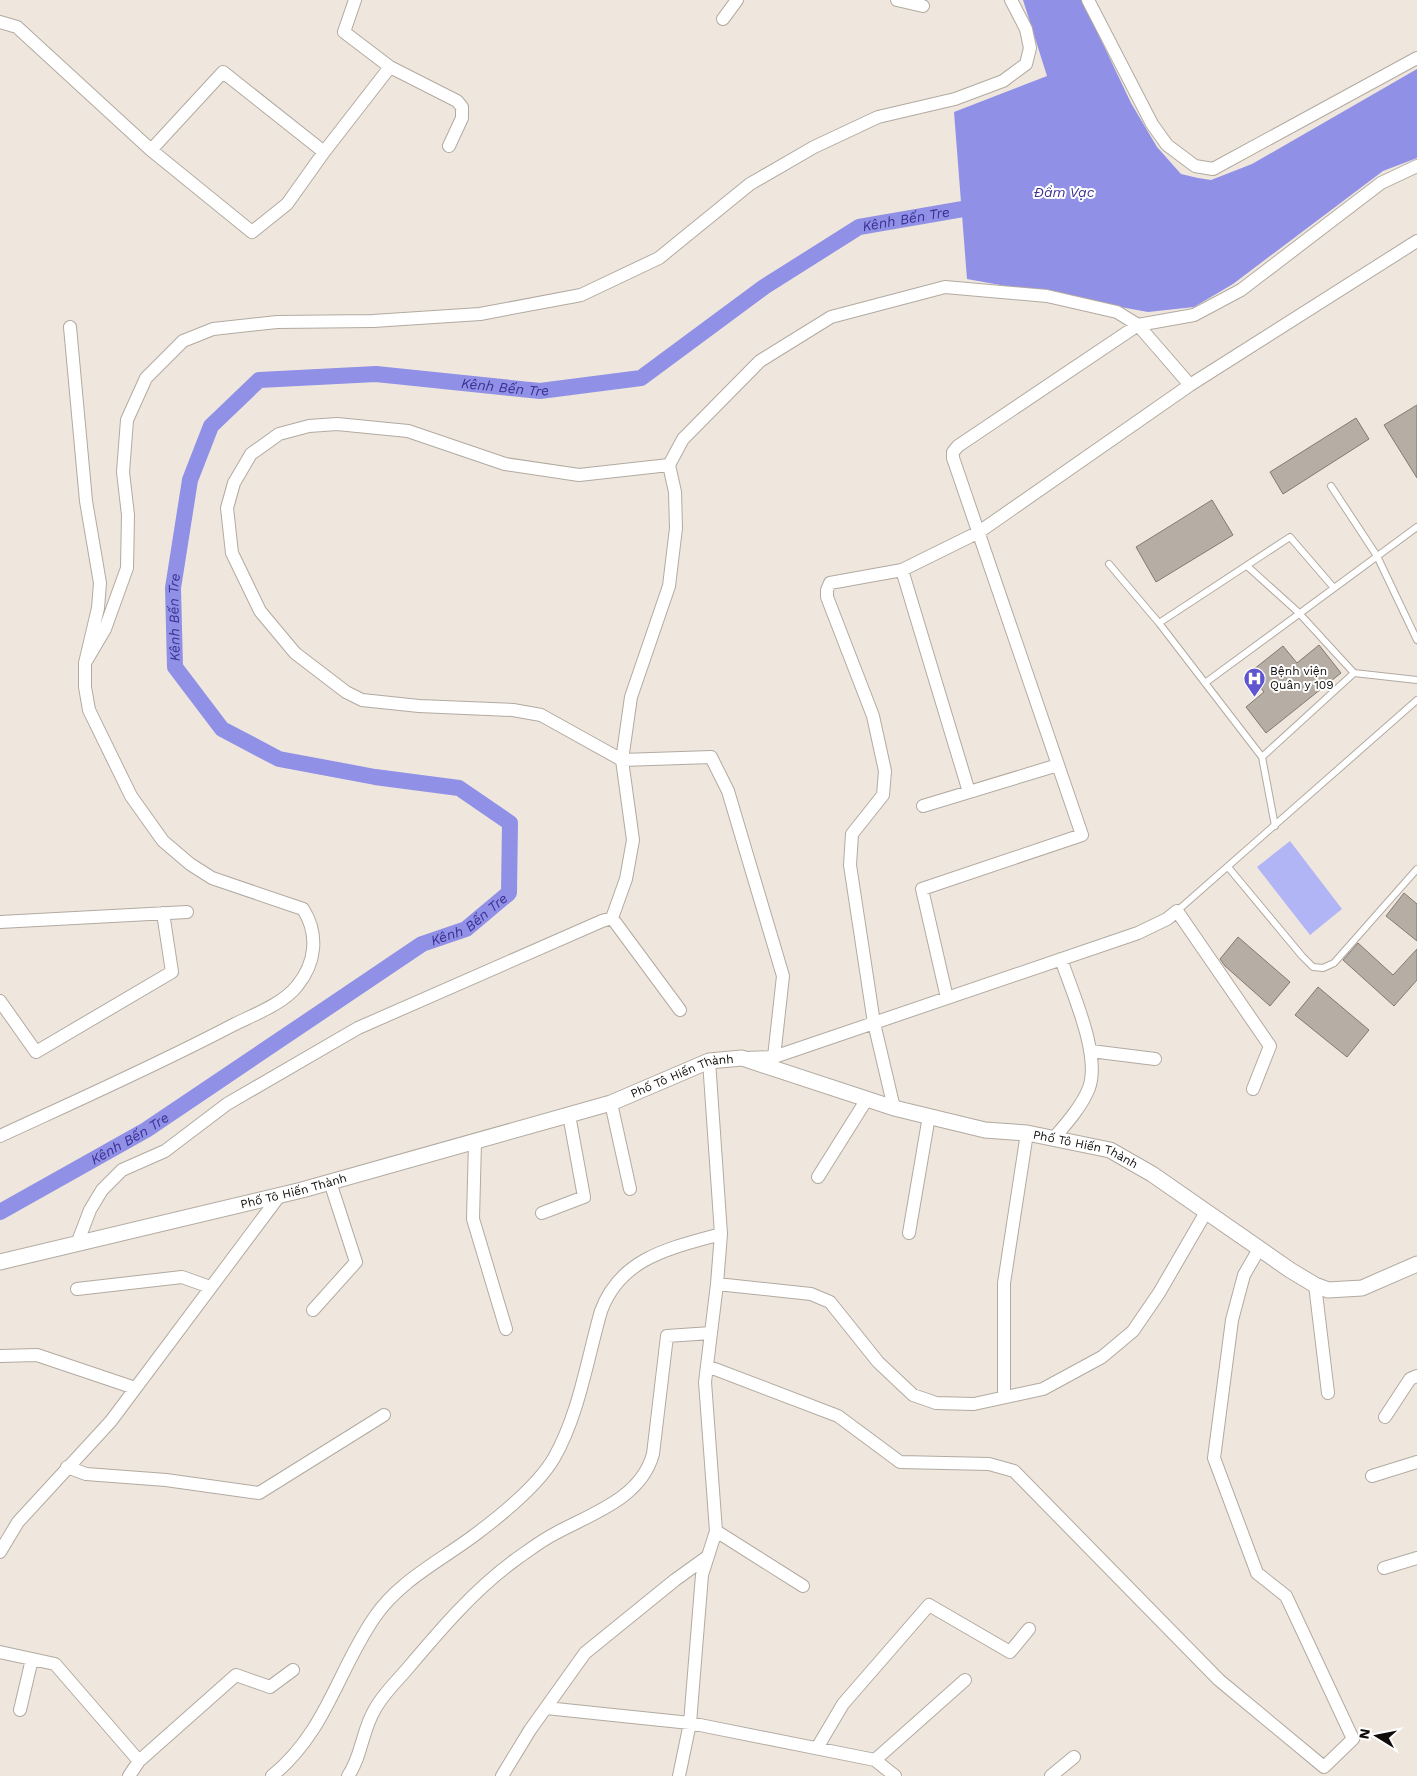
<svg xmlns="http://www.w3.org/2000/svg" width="1417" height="1776" viewBox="0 0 1417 1776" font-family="'Work Sans',sans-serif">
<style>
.green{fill:#b2b5f5}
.water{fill:#8f90e6}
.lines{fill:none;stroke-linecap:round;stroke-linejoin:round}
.canal{stroke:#8f90e6;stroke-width:16}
.building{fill:#b6aea5;stroke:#827a72}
.service-casing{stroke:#b2aaa1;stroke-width:8}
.minor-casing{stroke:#b2aaa1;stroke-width:14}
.tertiary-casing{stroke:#b2aaa1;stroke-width:17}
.service{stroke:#fff;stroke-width:6}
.minor{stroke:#fff;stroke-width:12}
.tertiary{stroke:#fff;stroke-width:15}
.labels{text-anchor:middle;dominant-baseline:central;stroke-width:4;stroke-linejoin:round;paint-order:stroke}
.poi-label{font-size:12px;fill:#0f0c09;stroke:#fff;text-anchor:start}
.street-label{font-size:12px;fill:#0f0c09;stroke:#fff}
.water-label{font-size:14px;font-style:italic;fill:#3c3093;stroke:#fff}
</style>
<rect width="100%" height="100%" fill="#efe7dd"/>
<path class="green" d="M1290,841l52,68 -32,26 -53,-68z"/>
<path class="water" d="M1023,0h59l49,103 26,44 24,27 17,4 13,2 41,-16 165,-95v89l-34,13 -150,113 -39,23 -46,5 -181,-33 -13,-167 93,-36z"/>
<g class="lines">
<path class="canal" id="s1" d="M0,1212l146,-82 276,-186 44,-15 43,-36 1,-70 -51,-35 -84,-11 -96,-18 -57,-30 -47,-62 -2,-79 17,-108 21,-54 48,-46 117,-6 164,17 101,-13 123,-91 95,-60 104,-18"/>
</g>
<path class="building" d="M1417,405v73l-33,-53z
M1356,418l13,21 -86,55 -13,-22z
M1212,500l21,35 -77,47 -20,-35z
M1319,645l22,28 -75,60 -20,-26 18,-15 -15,-19 34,-27 14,17z
M1404,893l13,11v37l-31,-25z
M1238,937l52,45 -20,24 -45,-40 -5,-7z
M1358,943l35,32 24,-26v31l-23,26 -51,-46z
M1318,987l51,43 -22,27 -52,-42z"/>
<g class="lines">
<defs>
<path id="service" d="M1331,486l46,70 40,84
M1109,564l50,59 103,134 13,69
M1247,566l51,46 56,61
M1159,623l131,-86 44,51
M1205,683l212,-156
M1262,757l92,-84 63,7
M1228,867l74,89 11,11 10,1 11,-5 83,-94
M1177,911l240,-211"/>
<path id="minor" d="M897,0l26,6
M1088,0l64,124 15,21 28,21 18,3 204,-111
M723,19l14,-19
M0,22l17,5 134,123 101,82 35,-28 37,-52 66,-85 -46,-35 11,-32
M390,67l67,34 5,6v11l-13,28
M151,150l72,-78 101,80
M669,465l-90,10 -74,-11 -97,-33 -71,-7 -28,2 -30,8 -28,20 -17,29 -7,25 5,45 28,58 35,42 51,39 16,8 57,6 94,4 28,5 81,45 89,-3 17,34 55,185 -9,81
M902,570l67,222
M85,663l20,-34 22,-61 1,-53 -5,-43 4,-52 19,-42 37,-37 30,-12 64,-7 96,-1 107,-7 101,-19 78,-37 91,-74 64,-37 64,-30 77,-18 48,-18 23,-17 4,-16 -4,-19 -15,-29
M923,806l135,-41
M612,918l14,-39 7,-39 -11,-80 9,-63 38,-111 7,-58 -1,-36 -6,-27 14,-26 77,-78 71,-44 114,-30 102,9 70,16 21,13 52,60
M0,922l187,-10
M947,998l-25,-109 160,-54 -129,-377v-6l5,-6 180,-121 56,-10 47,-25 140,-107 36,-17
M0,1001l36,51 136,-80 -9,-59
M1091,1051l64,8
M746,1058l28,-1 364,-124 29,-14 10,-8 93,135 -17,43
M611,1103l19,86
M894,1108l-20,-85 -24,-158 2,-31 31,-39 2,-24 -12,-55 -46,-119v-7l3,-7 72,-13 77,-38 211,-147 227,-144
M0,1136c78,-36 157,-71 233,-111 20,-10 50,-21 64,-39 19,-23 22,-52 6,-77l-91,-31 -22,-14 -27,-23 -32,-45 -42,-86 -4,-23v-24l13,-55 2,-25 -14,-82 -16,-174
M1054,1138c12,-14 28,-32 35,-50 12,-33 -17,-96 -28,-129
M475,1142l-2,77 33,110
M818,1177l49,-78
M542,1213l42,-16 -15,-82
M909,1233l20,-117
M77,1244l13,-34 12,-20 20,-20 43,-19 62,-47 131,-76 244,-107 10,-3 68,92
M717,1284l94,10 19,8 48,60 35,33 23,8 38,1 69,-15 59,-32 31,-26 26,-38 47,-81
M1315,1285l13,108
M77,1289l105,-12 28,10
M313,1310l43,-48 -26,-80
M0,1356l37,-1 98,33
M707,1366l131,50 62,46 89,2 25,7 205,209 105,87 29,-28 -67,-143 -29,-23 -43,-115 18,-138 12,-45 15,-26
M1004,1397v-114l23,-150
M1385,1417l25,-38 7,-3
M67,1467l19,7 80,6 93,13 125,-78
M1372,1476l45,-14
M716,1531l87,55
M0,1552l18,-30 93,-101 169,-226
M1384,1568l33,-10
M0,1652l55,12 84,97 97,-86 34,12 23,-17
M546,1708l144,15 185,37 20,16
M20,1710l12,-51
M817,1748l26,-44 86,-99 81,47 19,-23
M875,1760l90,-80
M129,1776l10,-15
M272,1776c54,-44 65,-104 102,-158 24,-36 64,-56 98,-81 27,-20 65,-50 82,-79 25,-44 33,-98 47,-147 20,-54 70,-63 120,-77
M348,1776c14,-20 14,-46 27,-67 8,-15 22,-28 33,-41 33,-39 66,-78 107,-108 13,-9 27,-20 41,-27 37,-20 85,-35 97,-79l14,-118 44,-3
M502,1776l28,-46 55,-77 90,-73 32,-23
M679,1776l11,-53 12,-148 14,-44 -11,-149 12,-98 4,-50 -12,-173
M1051,1776l23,-19"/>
<g id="tertiary">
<path id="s2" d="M0,1262l302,-72 309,-87 98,-42 33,-3 152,50 91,22 42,3 83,17 42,24 138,96 25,15 13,5 34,-2 55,-24"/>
</g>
</defs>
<use href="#service" class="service-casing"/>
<use href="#minor" class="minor-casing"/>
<use href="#tertiary" class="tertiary-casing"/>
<use href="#service" class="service"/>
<use href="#minor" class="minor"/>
<use href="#tertiary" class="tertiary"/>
</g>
<defs>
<symbol id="hospital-pin" viewBox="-11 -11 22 30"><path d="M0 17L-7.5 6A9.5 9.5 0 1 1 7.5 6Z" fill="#5f55ce" stroke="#fff"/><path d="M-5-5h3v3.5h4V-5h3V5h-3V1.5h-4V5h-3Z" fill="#fff"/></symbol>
</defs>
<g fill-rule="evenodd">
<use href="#hospital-pin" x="1242" y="666" width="25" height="34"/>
</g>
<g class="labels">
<g class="poi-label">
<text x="1270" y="671">Bệnh viện<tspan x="1270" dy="14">Quân y 109</tspan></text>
</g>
<g class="street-label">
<text stroke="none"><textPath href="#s2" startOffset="708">Phố Tô Hiến Thành</textPath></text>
<text stroke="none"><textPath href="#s2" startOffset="1128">Phố Tô Hiến Thành</textPath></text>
<text stroke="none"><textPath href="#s2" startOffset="302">Phố Tô Hiến Thành</textPath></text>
</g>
<g class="water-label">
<text x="1064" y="192">Đầm Vạc</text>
<text stroke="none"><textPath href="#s1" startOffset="2069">Kênh Bến Tre</textPath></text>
<text stroke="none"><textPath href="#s1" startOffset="1619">Kênh Bến Tre</textPath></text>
<text stroke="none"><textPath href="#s1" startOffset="1109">Kênh Bến Tre</textPath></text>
<text stroke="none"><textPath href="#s1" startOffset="554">Kênh Bến Tre</textPath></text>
<text stroke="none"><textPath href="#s1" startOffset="149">Kênh Bến Tre</textPath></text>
</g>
</g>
<g transform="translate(1377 1736) rotate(280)" stroke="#ffffff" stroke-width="4" paint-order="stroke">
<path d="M0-4L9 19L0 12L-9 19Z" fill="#0f0c09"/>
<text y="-8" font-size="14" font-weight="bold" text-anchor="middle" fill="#0f0c09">N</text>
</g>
</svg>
